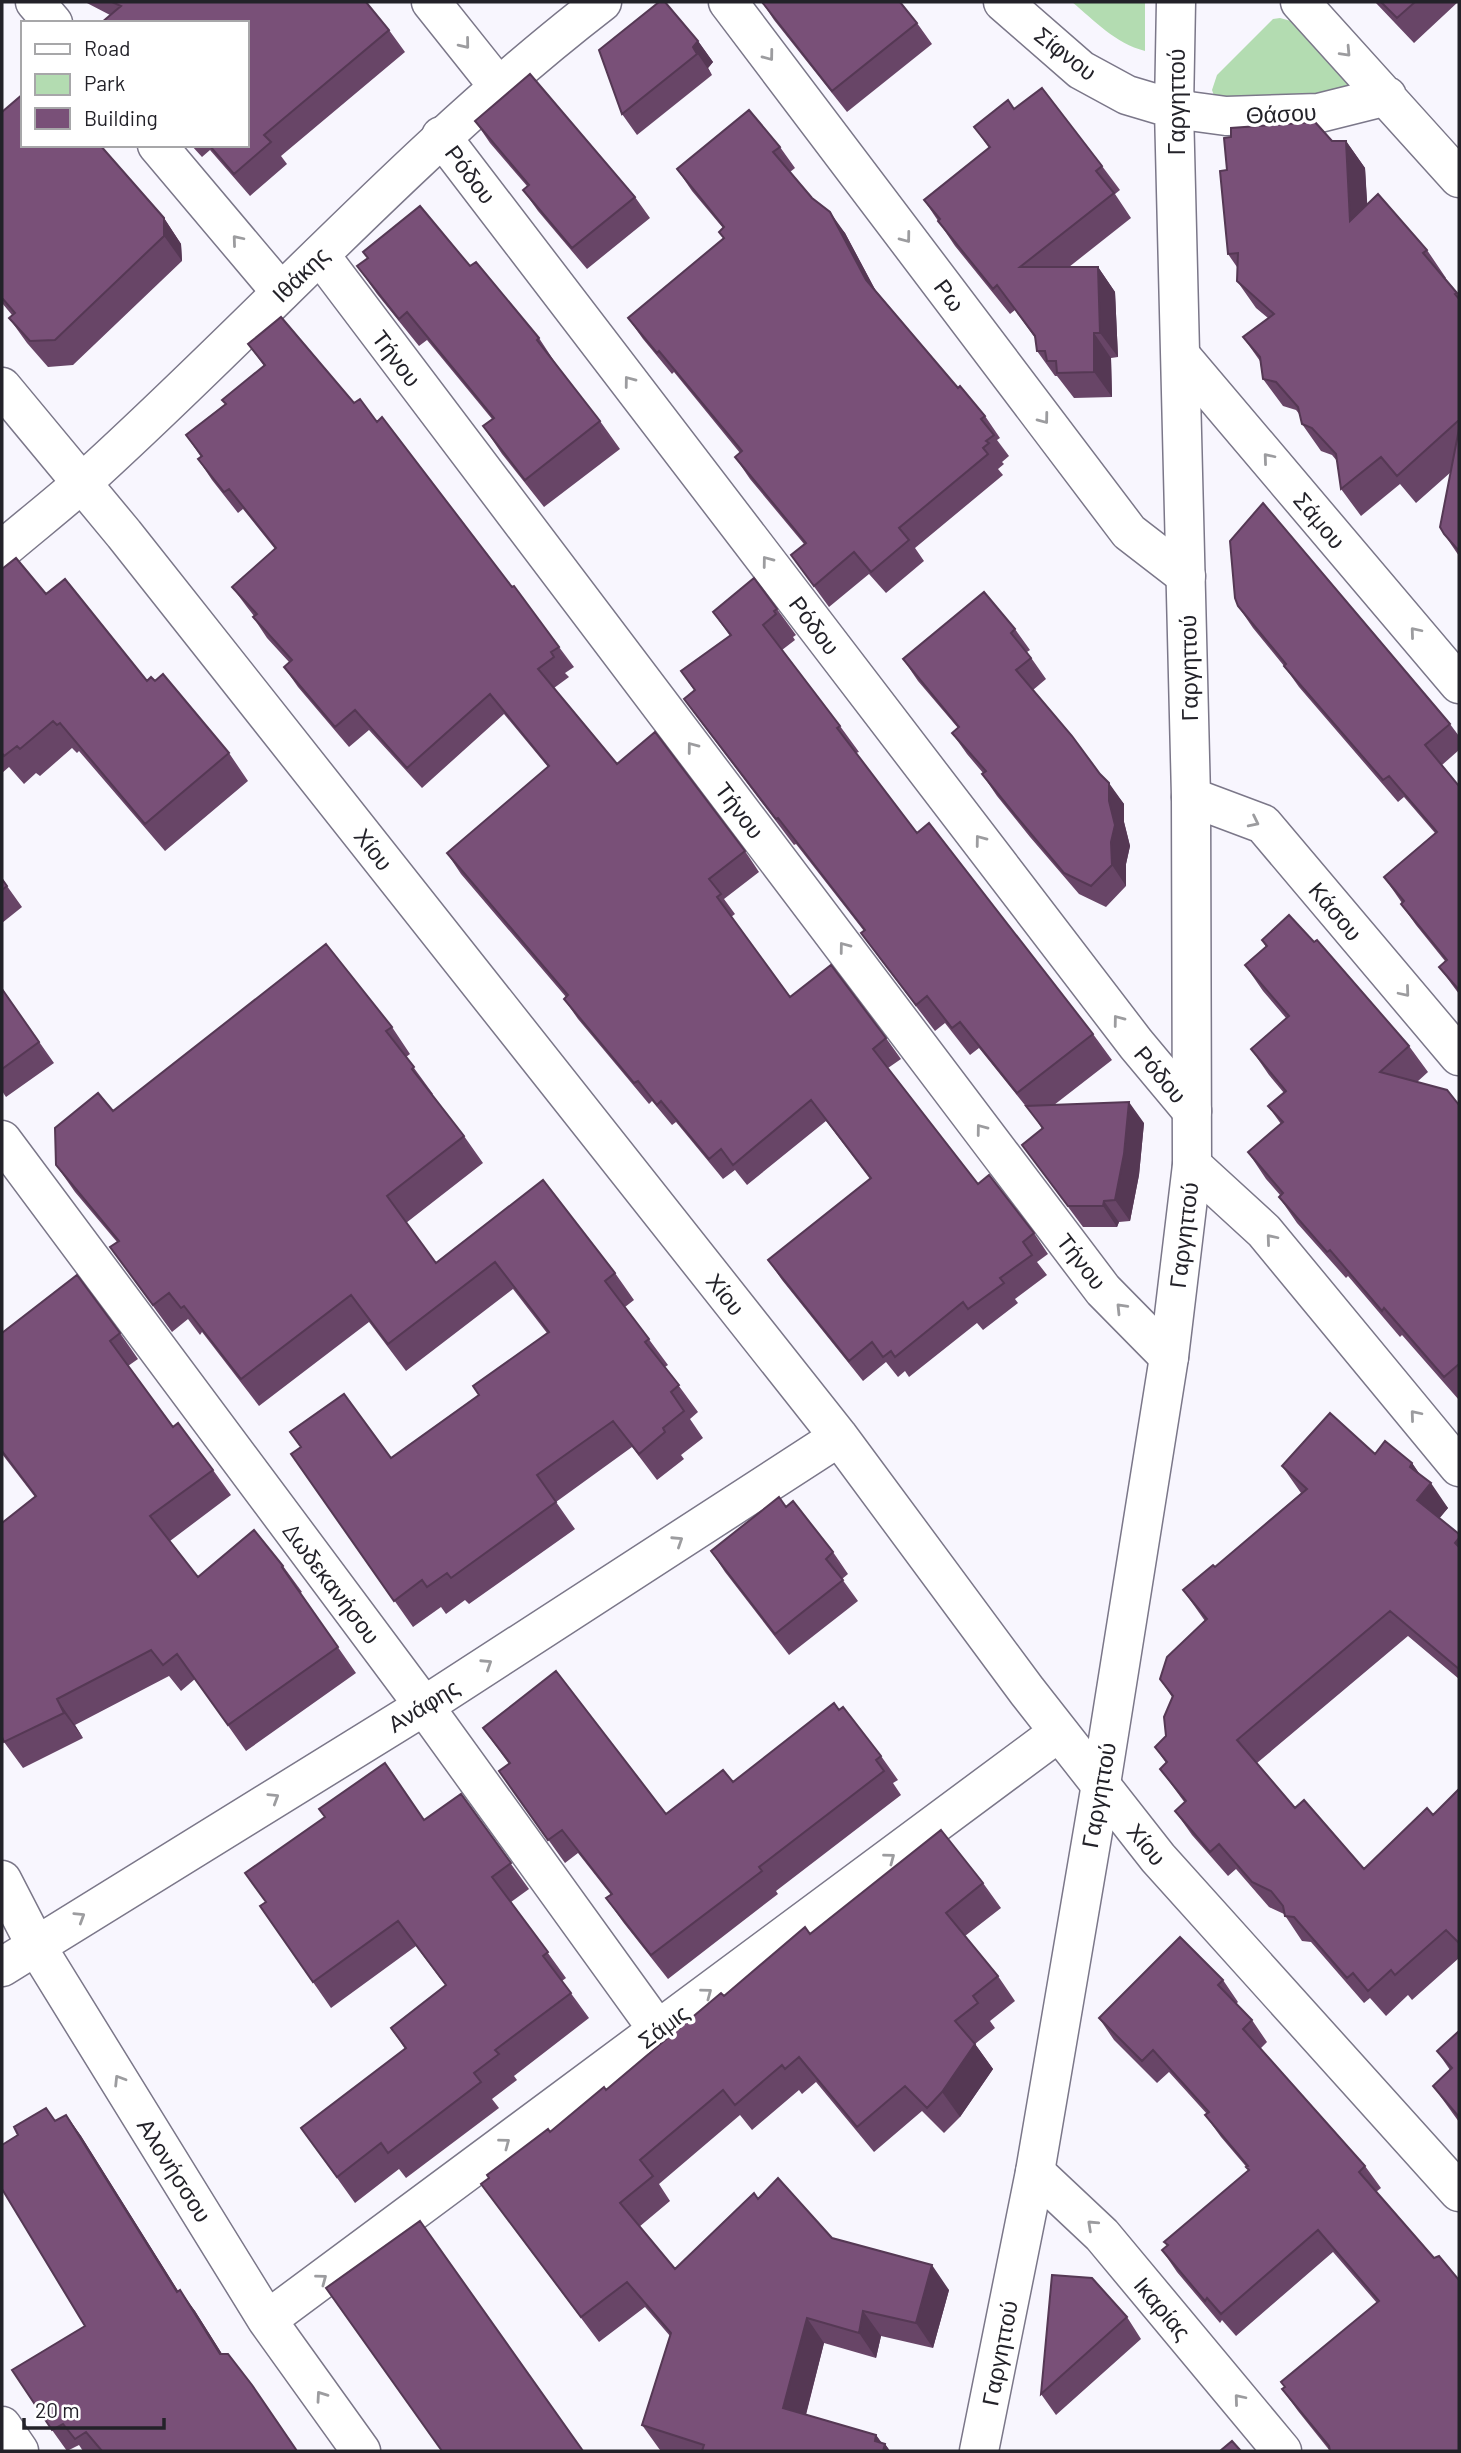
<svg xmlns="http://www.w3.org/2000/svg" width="1461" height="2453" viewBox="0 0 1461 2453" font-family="Barlow,sans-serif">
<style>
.green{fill:#b3dcb1}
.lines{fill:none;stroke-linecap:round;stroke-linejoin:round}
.minor-casing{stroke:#7b7789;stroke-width:41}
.tertiary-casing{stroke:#7b7789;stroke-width:41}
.minor{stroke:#fff;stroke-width:38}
.tertiary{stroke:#fff;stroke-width:38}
.wall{fill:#684567}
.shaded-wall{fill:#553854}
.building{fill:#795078;stroke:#553854;stroke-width:2}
.oneway{stroke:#9c9c9f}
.labels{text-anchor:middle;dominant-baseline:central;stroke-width:7;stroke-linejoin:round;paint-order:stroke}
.street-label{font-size:23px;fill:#232229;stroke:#fff}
</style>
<rect width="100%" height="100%" fill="#f8f6fe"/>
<path class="green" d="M1072,2h73v49c-30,-8 -50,-30 -73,-49z
M1280,18l18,5 48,56 2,10 -8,7 -124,5 -4,-11 5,-15 56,-56z"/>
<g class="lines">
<defs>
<path id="minor" d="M35,2l18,21
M431,2l67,84
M728,2l401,530 57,44
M1300,2l159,176
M1174,109l52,7 93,-3 68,-17
M441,136l695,908 56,67
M157,145l124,147
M320,255l783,1035 66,67
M1181,356l278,328
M2,387l122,147 715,903 188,254 131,167 301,334
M1191,797l72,27 196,232
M2,1140l422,566 234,324
M1192,1165l72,66 195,236
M2,1880l33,64 232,376 94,131
M2,1967l422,-261 415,-269
M1035,2172l67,63 180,216
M267,2320l792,-588
M2,2426l17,25"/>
<path id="tertiary" d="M1003,2l78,68 46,25 47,14
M2,550c27,-23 55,-45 81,-68 176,-159 331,-335 519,-480
M979,2451l56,-279 66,-388 68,-427 23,-192 -1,-368 -17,-688 2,-107"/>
</defs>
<use href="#minor" class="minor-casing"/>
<use href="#tertiary" class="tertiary-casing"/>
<use href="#minor" class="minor"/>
<use href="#tertiary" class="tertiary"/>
</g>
<path class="wall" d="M85,2h281l23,28 16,22 -124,104 6,8 -37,32 -40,-46 -8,7 -11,-12h56l-137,-130z
M762,2l155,21 15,21 -85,68 -73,-92z
M1375,2h83l-44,41z
M698,41l15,21 -5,6 4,7 -75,60 -15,-21z
M1014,109l88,57 18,24 -5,4 16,24 -62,49h29l17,25 3,65 -7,1 1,39 -38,1 -17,-22h-2l-18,-25 -2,-13 -20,-28 -5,4 -55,-68 -31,-46 65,-52 -15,-21z
M2,112l162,106 17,26 1,17 -109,104 -25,2 -21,-24 -18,-25 3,-3 -10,-12z
M475,121l160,76 15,21 -63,51 -49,-58 -15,-21 4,-4 -37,-43z
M1332,141h14l19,27 2,37 60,45 19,28h-1l14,17v261l-15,-22 7,-62 -35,31 -16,-19 -39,32 -20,-27 -4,-28 -5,-6 -11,-4 -19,-27 -2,-9 -4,-5 -13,-4 -20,-27 -3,-18 -17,-24 25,-19 -12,-10 -19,-27v-14l-9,-13 -1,-84z
M780,147l15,21 -5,4 22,26 33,35 31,58 82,97 27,28 15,22 -3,2 12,16 -7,6 2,2 -6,5 5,6 -88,73 9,13 -38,32 -17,-19 -40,33 -38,-52 13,-11 -54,-65 -15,-22 5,-4 -66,-81 -2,2 -29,-35 -15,-21 96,-80 -1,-10 -31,-37 -15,-22z
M357,266h113l69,72 19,29 42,54 20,28 -76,58 -42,-53 -19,-28 9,-7 -65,-79 -8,6 -42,-52z
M248,344l106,59 23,19 182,225 15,20 -9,6 4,4 -15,11 63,76 128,87 14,21 -35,27 11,15 -4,3 59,80 96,41 15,21 -13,9 90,116 56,49 14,21 -11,8 10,13 -32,24 3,4 -35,27 -6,-7 -68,54 -4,-6 -7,6 -12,-15 -23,19 -81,-101 -14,-20 102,-81 -44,-58 -79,64 -12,-15 -12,9 -47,-57 -4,3 -20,-24 -3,3 -71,-85 -14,-20 2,-2 -105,-123 -14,-21 101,-86 -44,-53 -82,74 -53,-58 -20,17 -51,-60 -14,-20 5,-5 -22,-24 -14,-21 1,-1 -7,-9 -15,-20 43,-38 -32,-40 -5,4 -26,-33 -14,-21 3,-2 -15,-22 39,-31 39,-38z
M2,569l44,25 101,87 82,72 19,28 -83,70 -86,-100 -2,2 -5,-5 -32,28 -4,-3 -12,11 -15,-17 -7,6z
M1238,606l212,118 9,12v14l-17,15 17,21v208l-20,-27 6,-6 -29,-36 -15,-21 1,-1 -18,-26 51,-44 -31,-36 -6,5 -99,-115 -15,-21 -31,-38z
M777,609l19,26 -3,2 2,3 -13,10 58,76 19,26 -3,1 61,80 176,201 19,26 -58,45 90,18 -5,52 -9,46 -11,1 -2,5h-34l-61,-82 20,-16 -6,-10 -57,-71 -9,7 -25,-32 -10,8 -55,-72 -19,-26 3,-2 -68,-87 -2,1 -91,-120 -19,-26 10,-9 -13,-19 49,-35 -17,-24z
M1015,629l15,21 -3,2 19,27 -13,11 91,114v18l6,24 -4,18v22l-20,21 -27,-13 -49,-57 -33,-41 -15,-22 1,-1 -16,-19 -15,-21 6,-5 -40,-47 -15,-22z
M2,879l20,28 -20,16z
M1262,940l147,106 19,26 -11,10 42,23v295l-57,-65 -2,2 -52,-61 -2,2 -49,-55 -18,-26 1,-2 -14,-16 -18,-27 33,-28 -13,-18 16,-13 -15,-18 -18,-26 35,-31 -23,-27 -18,-26 21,-18z
M2,989l52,74 -48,34 -4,-6z
M392,1027l18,27 -4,3 27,37 -1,1 32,41 19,27 -77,60 30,40 107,-83 72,93 19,27 -9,7 43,58 -3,2 33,45 -8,7 13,19 -22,17 3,4 -27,21 -25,-33 -76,55 19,27 -106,75 -4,-4 -19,14 -5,-7 -28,20 -122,-173 100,4 88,-63 68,-62 -34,-44 -107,82 -37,-49 -110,84 -57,-74 -2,3 -12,-16 -16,13 -62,-85 7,-5 -42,-50 -19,-27 57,-54z
M2,1333h118l18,26 -10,7 45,61 40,43 18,25 -61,46 28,36 85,-11 19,26 -2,1 56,80 -110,78 -51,-72 -14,12 -12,-15 -94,49 8,13 -60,30 -19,-26 31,-245 -33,-43z
M1375,1454l37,9 8,12 28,33 -9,10 20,16v145l-51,-43 -151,127 38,45 69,61 69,-54 26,-26v169l-47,42 -4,-5 -22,21 -16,-18 -6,5 -53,-61 -9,-1 -18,-27 -15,-7 -33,-38 -8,7 -36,-41 -17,-24 10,-8 -25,-34 6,-6 -11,-16 11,-11 6,-39 -12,-18 45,-58 -22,-31 32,-23 86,-74 -19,-27z
M786,1507l47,45 15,22 -6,5 16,22 -69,54 -64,-83 -14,-21z
M839,1710l42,46 17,24 -5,3 8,12 -125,96 2,3 -110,85 -45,-57 -17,-24 5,-3 -33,-42 -13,10 -66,-92 10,-7 -26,-36 183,86 67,-32z
M461,1794l68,95 -18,13 55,76 -4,3 27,37 -75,58 3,4 -25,19 7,9 -93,70 -7,-9 -44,34 -54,-75 104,-79 -14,-21 55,-42 -30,-40 -85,62 -71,-102 164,-86z
M983,1883l18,25 -36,28 33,40 17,25 -25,20 5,7 -20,16 18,25 -33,48 -16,16 -22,-22 -48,41 -58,-70 -14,12 -3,-4 -47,40 -12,-15 -81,69 11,17 -31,26 36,42 84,-70 73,39 117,52 -16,58 -52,-12 -5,22 -52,-15 -18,72 70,20 6,8 3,1 5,7h-227l-3,-1 -18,-25 28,-89 -25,-29 -46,35 -118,-158 125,-94 118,-94 86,-62z
M1223,1980l15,22 -2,2 16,16 15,22 -7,7 105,117 16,22 -5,4 58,66 -104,193 -32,-40 -16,-22 3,-2 -4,-5 96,-79 -44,-51 -97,84 -14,-16 -2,3 -43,-51 -15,-22 5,-4 -3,-4 85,-72 -28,-33 -16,-22 2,-1 -38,-42 -12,11 -43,-43 -15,-22z
M1459,2031v91l-26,-36 17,-16 -13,-19z
M66,2115l15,21 97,155 17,20 27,43 75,97h-214l-4,-6 -12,6 -15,-21 33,-104 -29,-205z
M1127,2317l14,22 -85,76 -15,-21z"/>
<path class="shaded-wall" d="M698,41l15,21 -5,6 4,7 -19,-28z
M1346,141l19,27 5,80 -20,-27z
M830,212l15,21 36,68 -15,-21z
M164,218l17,26 1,17 -18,-25z
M1098,267l17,25 3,65 -18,-24z
M1094,333l17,25 1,39 -18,-25z
M1109,783l15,21v18l6,24 -4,18v22l-14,-21z
M1129,1102l15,21 -5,52 -9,46 -15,-21z
M1104,1201l15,21 -2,5 -14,-21z
M1412,1463l16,23 3,-3 17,25 -14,17 -17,-25 -7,-33z
M1459,1538v12l-4,-7z
M57,1699l18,26 8,13 -19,-25z
M975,2044l18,25 -33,48 -18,-25z
M66,2115l15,21 111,177 -15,-21z
M932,2265l17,25 -16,58 -17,-25z
M180,2290l15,21 41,65 -16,-22z
M863,2311l18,25 -5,22 -17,-25z
M807,2318l17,25 -23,90 -18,-25z
M876,2435l8,12 1,-3 5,7h-8l-7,-10z"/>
<path class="building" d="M112,2h254l23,28 -125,105 7,7 -37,32 -25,-29h38v-122h-146l20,-17z
M659,2h6l33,39 -5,6 4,7 -75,60 -23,-64z
M762,2h138l17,21 -85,68z
M1381,2h34l-18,16z
M530,74l105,123 -63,51 -49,-58 6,-5 -54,-64z
M1042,88l60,78 -6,5 18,22 -94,74h78l2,66h-6v39l-37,1 -1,-12h-9l-2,-10h-8l-2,-15 -38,-51 -4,4 -55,-68 2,-2 -16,-19 66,-53 -16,-20 34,-27 6,9z
M23,94v51h77l64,73v18l-109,104 -25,1 -21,-23 6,-5 -13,-15v-186z
M749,110l31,37 -7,5 39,46 18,14 36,68 92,108 2,-2 25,30 -4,3 13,16 -8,6 3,2 -6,5 5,6 -89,74 10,12 -38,32 -17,-20 -40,34 -23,-31 15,-12 -71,-86 7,-6 -83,-100 -2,2 -29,-35 96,-80 -5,-6 5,-5 -47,-58z
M1315,122l17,19h14l4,80 28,-27 49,56 -4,3 34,40 -2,1 4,5v121l-62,56 -16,-19 -40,32 -5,-35 -24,-26 -10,-4 -4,-17 -22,-25 -13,-3 -3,-22 -17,-20 31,-23 -37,-33 1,-28 -10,1 -8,-83 7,-1 -3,-32 7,-1v-9z
M420,206l50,60 6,-4 63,76 -2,2 63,81 -75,59 -42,-54 11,-8 -87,-106 -8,7 -42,-53 11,-8 -5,-6z
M281,317l73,86 6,-4 17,23 5,-5 130,170 2,-1 45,61 -8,5 3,5 -16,12 79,95 38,-32 90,119 -36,28 12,15 -4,3 73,100 41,-32 55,73 -13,11 105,135 11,-9 45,58 -11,9 9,13 -32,23 4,5 -36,26 -5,-7 -68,55 -4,-6 -8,6 -11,-15 -23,19 -81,-101 103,-82 -60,-78 -78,65 -12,-16 -12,10 -48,-58 -4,4 -19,-24 -4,2 -70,-84 4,-4 -121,-142 102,-87 -59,-72 -83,74 -52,-58 -20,17 -51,-60 8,-7 -39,-43 4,-3 -25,-27 44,-39 -47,-59 -5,3 -26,-33 4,-3 -16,-21 40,-31 -4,-4 43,-35 -17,-21z
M1459,429v122l-15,-17 -4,-7z
M1263,503l187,221 -25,21 34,41v204l-20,-23 8,-7 -46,-56 3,-3 -20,-24 53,-45 -48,-56 -6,4 -99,-114 2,-2 -48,-58 -3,-8 -5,-57z
M16,558l30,36 19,-15 82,102 4,-4 4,4 8,-7 66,79 -84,71 -85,-101 -3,2 -4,-4 -33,28 -3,-3 -13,10 -2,-3v-184z
M754,578l23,31 -3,2 2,3 -13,11 77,101 -3,2 80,105 12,-10 164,211 -76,59 -57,-71 -8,6 -25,-32 -11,9 -55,-72 4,-3 -87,-112 -2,1 -92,-120 11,-9 -14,-19 50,-36 -18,-23z
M984,592l31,37 -4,4 20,25 -15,12 56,66 28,38 9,9v18l6,24 -4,17 1,23 -21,21 -27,-13 -48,-57 -34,-42 4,-3 -34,-38 7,-6 -56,-68z
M2,879l5,7 -5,4z
M1289,915l25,27 3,-2 92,106 -29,26 67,18 12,15v259l-15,13 -60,-69 -2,3 -52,-61 -3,2 -48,-55 4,-4 -35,-41 35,-30 -15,-16 18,-15 -35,-42 38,-33 -44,-51 22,-19 -5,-6z
M326,944l66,83 -6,4 28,36 -2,2 52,67 -77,60 49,67 107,-83 72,93 -10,8 44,58 -4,3 34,43 -8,7 13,19 -21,17 2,4 -26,22 -26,-33 -76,54 19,27 -105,76 -4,-5 -20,14 -5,-7 -28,21 -103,-147 10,-7 -11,-15 54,-38 47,64 88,-63 -6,-9 76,-54 -54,-70 -107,82 -37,-49 -110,84 -57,-73 -3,2 -12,-15 -16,12 -43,-58 9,-6 -63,-76 -1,-37 43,-35 15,18z
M2,989l37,53 -37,27z
M1129,1102l-5,52 -9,46 -11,1 -1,5h-35l-46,-61 21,-17 -17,-22z
M77,1275l43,58 -10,8 63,86 5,-4 35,47 -63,46 48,61 56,-47 29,36 -1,1 56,80 -110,78 -51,-71 -14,11 -12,-15 -94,49 7,14 -60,29 -2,-5v-214l34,-27 -34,-45v-118z
M1330,1413l45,41 10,-13 27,22 -2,4 21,16 -14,17 42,34v4l-4,5 4,4v122l-69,-58 -153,129 58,68 9,-8 60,69 63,-61 6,7 26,-26v154l-13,-13 -51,45 -4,-5 -23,21 -15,-18 -6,5 -53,-61 -9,-1 -2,-10 -12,-15 -19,-9 -33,-38 -9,8 -35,-41 11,-10 -26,-32 7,-7 -12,-15 11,-11 -2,-19 9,-21 -13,-17 7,-22 40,-38 -24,-29 30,-25 2,2 92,-78 -25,-23z
M779,1497l7,10 7,-6 40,51 -7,7 17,21 -68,54 -64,-83z
M556,1671l110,143 57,-44 10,12 101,-79 5,7 4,-3 38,49 -5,4 8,11 -125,96 3,4 -111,84 -45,-57 6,-4 -50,-64 -14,10 -49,-69 11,-8 -27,-35z
M385,1763l39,57 37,-26 50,69 -19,14 56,75 -5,4 28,37 -76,57 4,4 -25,19 7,9 -93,71 -7,-10 -44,34 -36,-49 105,-80 -15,-20 55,-43 -48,-64 -85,61 -53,-76 6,-4 -21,-29 80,-56 -6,-8z
M941,1830l42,53 -37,30 52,63 -25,20 5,7 -23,18 20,23 -33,48 -15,16 -22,-22 -48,41 -58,-70 -14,12 -3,-4 -47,40 -12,-15 -83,70 13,16 -33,27 55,66 79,-76 4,6 20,-21 54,60 100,27 -16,58 -53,-12 -4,22 -52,-15 -24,90 93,27 -1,6 10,3 -2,7h-181l2,-6 -62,-20 29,-92 -44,-51 -46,35 -100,-133 8,-6 -2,-3 61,-46 2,3 54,-45 2,3 115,-97 3,3 81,-69 5,7z
M1180,1937l43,43 -5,5 34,35 -9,9 122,137 -6,6 75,86 5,-2 20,24v171h-129l-1,-5 -47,-57 3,-2 -4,-5 98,-81 -61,-71 -97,84 -14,-16 -2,3 -43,-51 6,-5 -4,-3 85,-72 -3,-3 2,-1 -43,-51 4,-3 -56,-62 -11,11 -43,-43z
M1459,2031v86l-26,-31 19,-18 -15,-17z
M46,2108l9,13 11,-6 111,177 3,-2 40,64h8l24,31 45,66h-195l-16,-19 -11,7 -12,-15 -11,6 -40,-60 73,-44 -83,-137v-44l16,-10 -4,-8z
M420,2221l163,230h-141l-116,-163z
M1052,2275l40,3 35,39 -86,77z
M1232,2441l9,10h-21z"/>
<defs><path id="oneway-chevron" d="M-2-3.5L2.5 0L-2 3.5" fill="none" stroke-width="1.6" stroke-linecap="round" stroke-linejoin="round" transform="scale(1.75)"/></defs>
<g class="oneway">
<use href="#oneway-chevron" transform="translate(465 44) rotate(51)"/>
<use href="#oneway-chevron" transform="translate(1346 52) rotate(47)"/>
<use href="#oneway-chevron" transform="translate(769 56) rotate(53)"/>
<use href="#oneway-chevron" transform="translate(906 238) rotate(53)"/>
<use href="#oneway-chevron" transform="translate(237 240) rotate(-130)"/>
<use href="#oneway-chevron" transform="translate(629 381) rotate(-127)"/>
<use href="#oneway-chevron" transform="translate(1044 419) rotate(53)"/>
<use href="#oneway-chevron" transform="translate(1268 458) rotate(-130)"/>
<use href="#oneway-chevron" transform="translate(767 561) rotate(-127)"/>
<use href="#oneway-chevron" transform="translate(1415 632) rotate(-130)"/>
<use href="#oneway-chevron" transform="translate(692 747) rotate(-127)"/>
<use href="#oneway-chevron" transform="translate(1254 822) rotate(26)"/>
<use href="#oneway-chevron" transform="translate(980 840) rotate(-127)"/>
<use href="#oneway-chevron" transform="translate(844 947) rotate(-127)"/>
<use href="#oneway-chevron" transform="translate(1405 992) rotate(50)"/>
<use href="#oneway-chevron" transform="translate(1118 1020) rotate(-127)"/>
<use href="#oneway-chevron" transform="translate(981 1129) rotate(-127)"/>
<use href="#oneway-chevron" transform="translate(1271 1239) rotate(-130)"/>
<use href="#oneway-chevron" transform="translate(1121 1308) rotate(-134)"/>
<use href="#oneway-chevron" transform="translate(1415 1415) rotate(-130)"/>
<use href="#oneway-chevron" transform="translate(678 1541) rotate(-33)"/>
<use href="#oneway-chevron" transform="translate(487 1664) rotate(-33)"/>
<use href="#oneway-chevron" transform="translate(274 1798) rotate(-32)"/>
<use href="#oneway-chevron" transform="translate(890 1858) rotate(-37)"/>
<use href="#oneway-chevron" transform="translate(80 1917) rotate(-32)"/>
<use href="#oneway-chevron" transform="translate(707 1993) rotate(-37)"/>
<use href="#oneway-chevron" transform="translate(119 2080) rotate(-122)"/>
<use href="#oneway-chevron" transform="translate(505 2143) rotate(-37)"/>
<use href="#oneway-chevron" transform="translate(1092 2225) rotate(-137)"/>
<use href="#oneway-chevron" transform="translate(322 2279) rotate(-37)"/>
<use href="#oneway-chevron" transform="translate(321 2396) rotate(-125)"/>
<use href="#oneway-chevron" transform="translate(1239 2399) rotate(-130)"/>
</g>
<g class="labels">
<g class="street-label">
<text transform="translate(1066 53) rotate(38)">Σίφνου</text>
<text transform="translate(1176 102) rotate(-90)">Γαργηττού</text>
<text transform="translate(1281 113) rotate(-3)">Θάσου</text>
<text transform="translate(471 174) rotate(53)">Ρόδου</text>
<text transform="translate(300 274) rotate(-44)">Ιθάκης</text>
<text transform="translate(950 295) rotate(53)">Ρω</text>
<text transform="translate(397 358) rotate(53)">Τήνου</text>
<text transform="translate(1320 520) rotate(50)">Σάμου</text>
<text transform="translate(815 625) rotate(53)">Ρόδου</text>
<text transform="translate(1188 668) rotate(-91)">Γαργηττού</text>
<text transform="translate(740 810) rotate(53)">Τήνου</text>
<text transform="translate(374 849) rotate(52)">Χίου</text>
<text transform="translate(1336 911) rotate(50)">Κάσου</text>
<text transform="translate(1161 1074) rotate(50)">Ρόδου</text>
<text transform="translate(1183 1235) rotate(-83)">Γαργηττού</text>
<text transform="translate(1082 1261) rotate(52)">Τήνου</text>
<text transform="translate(726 1294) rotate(52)">Χίου</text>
<text transform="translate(332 1583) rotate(53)">Δωδεκανήσου</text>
<text transform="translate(423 1705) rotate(-32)">Ανάφης</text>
<text transform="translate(1098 1795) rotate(-80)">Γαργηττού</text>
<text transform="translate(1147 1844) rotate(51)">Χίου</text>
<text transform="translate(663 2026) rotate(-37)">Σάμις</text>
<text transform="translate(175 2170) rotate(58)">Αλονήσσου</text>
<text transform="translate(1163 2308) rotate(50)">Ικαρίας</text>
<text transform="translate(999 2353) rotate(-79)">Γαργηττού</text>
</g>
</g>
<rect width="1461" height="2453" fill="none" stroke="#232229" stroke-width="7"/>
<rect x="21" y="21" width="228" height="126" fill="#ffffff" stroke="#a7a7a9" stroke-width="2"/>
<rect x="35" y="44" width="35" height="10" fill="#ffffff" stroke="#a7a7a9" stroke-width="2"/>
<text x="84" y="56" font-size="21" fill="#232229">Road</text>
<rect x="35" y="74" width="35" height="21" fill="#b3dcb1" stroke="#a7a7a9" stroke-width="2"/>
<text x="84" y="91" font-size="21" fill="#232229">Park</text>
<rect x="35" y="108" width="35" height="21" fill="#795078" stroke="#a7a7a9" stroke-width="2"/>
<text x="84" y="126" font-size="21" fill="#232229">Building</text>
<path d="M24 2418v10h140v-10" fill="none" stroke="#232229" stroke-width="3.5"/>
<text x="35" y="2418" font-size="21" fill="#232229" stroke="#ffffff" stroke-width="5" paint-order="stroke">20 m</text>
</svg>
